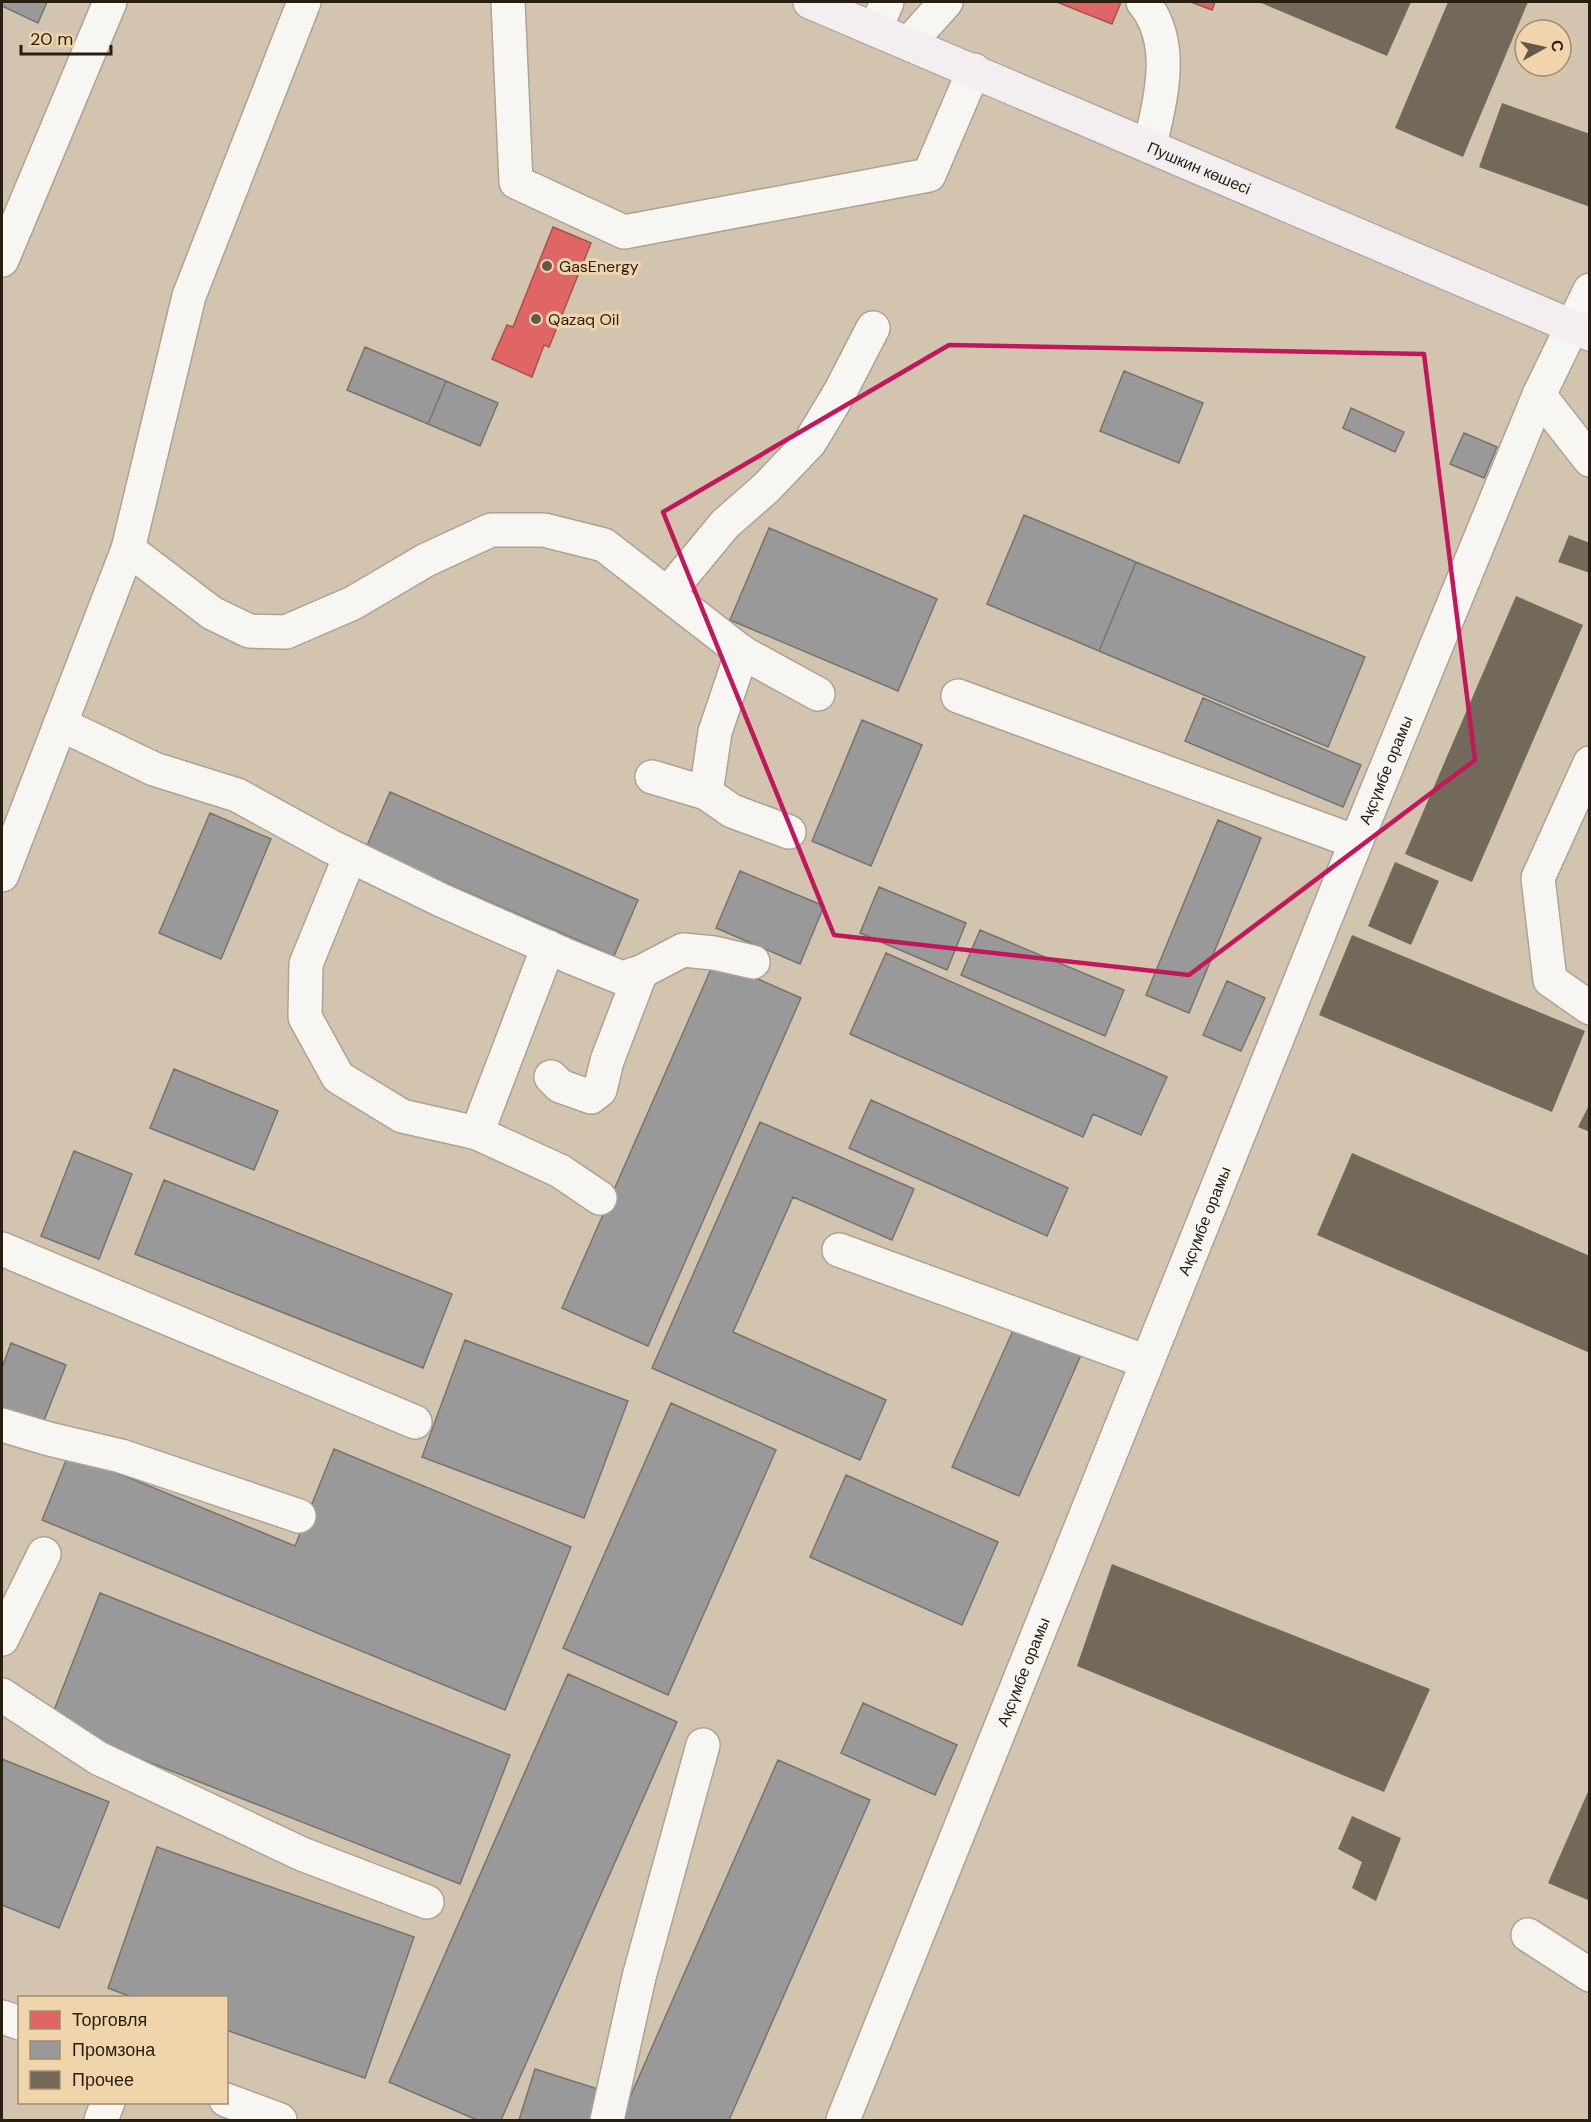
<svg xmlns="http://www.w3.org/2000/svg" width="1591" height="2122" viewBox="0 0 1591 2122" font-family="'DM Sans',sans-serif">
<style>
.shops{fill:#e06666;stroke:#a9514c;stroke-width:1.5}
.industry{fill:#999;stroke:#777470;stroke-width:1.5}
.building{fill:#73695a}
.lines{fill:none;stroke-linecap:round;stroke-linejoin:round}
.minor-casing{stroke:#aea392;stroke-width:36}
.major-casing{stroke:#b6a9a6;stroke-width:36}
.minor{stroke:#f8f6f3;stroke-width:33}
.major{stroke:#f3eeef;stroke-width:33}
.marked{fill:none;stroke:#c2185b;stroke-width:4.5;stroke-linejoin:round}
.poi-dot{fill:#645948;stroke:#f0d4ac;stroke-width:2}
.labels{text-anchor:middle;dominant-baseline:central;stroke-width:6;stroke-linejoin:round;paint-order:stroke}
.street-label{font-size:16px;fill:#291f10;stroke:#f0d4ac}
.poi-label{font-size:16px;fill:#291f10;stroke:#f0d4ac;text-anchor:start}
</style>
<rect width="100%" height="100%" fill="#d3c4af"/>
<path class="shops" d="M1060,2h61l-9,22 -53,-21z
M1191,2h24l-3,8z
M553,227l38,16 -42,104 -5,-2 -12,32 -40,-18 15,-34 6,2z"/>
<path class="industry" d="M2,2h45l-9,21 -36,-17z
M365,347l81,34 -18,43 -81,-34z
M1124,371l79,32 -24,60 -79,-32z
M446,381l52,22 -18,43 -52,-22z
M1351,408l53,24 -9,20 -52,-24z
M1464,433l33,14 -13,31 -34,-14z
M1024,515l112,47 -37,89 -112,-47z
M769,528l168,71 -39,92 -168,-71z
M1136,562l229,95 -37,90 -229,-96z
M1203,698l158,67 -18,42 -158,-66z
M862,720l60,25 -51,121 -59,-25z
M390,792l248,108 -24,56 -248,-108z
M210,813l61,26 -50,120 -62,-26z
M1218,820l43,18 -72,175 -43,-18z
M740,871l84,35 -24,58 -84,-36z
M879,887l87,36 -19,47 -87,-37z
M980,930l144,60 -19,46 -144,-61z
M886,953l281,124 -26,58 -48,-21 -10,23 -233,-103z
M715,960l86,38 -153,348 -86,-38z
M1227,981l38,17 -24,53 -38,-16z
M174,1069l104,42 -24,59 -104,-42z
M871,1100l197,88 -21,48 -198,-88z
M760,1122l154,67 -22,51 -99,-43 -60,135 153,68 -26,60 -208,-92z
M74,1151l58,23 -33,85 -58,-23z
M164,1180l288,114 -29,74 -288,-114z
M1019,1317l66,29 -66,150 -67,-29z
M465,1340l163,61 -44,117 -162,-61z
M11,1343l55,22 -27,68 -37,-15v-50z
M671,1403l105,47 -108,245 -105,-47z
M334,1449l237,98 -66,163 -463,-190 27,-67 226,93z
M846,1475l152,67 -36,83 -152,-68z
M100,1593l410,162 -50,129 -411,-161z
M568,1674l109,48 -176,398h-24l-88,-38z
M863,1703l94,42 -22,50 -94,-42z
M2,1759l107,43 -50,126 -57,-23z
M778,1760l92,40 -141,320h-109z
M157,1847l257,90 -49,141 -139,-48v-32h-92l-26,-10z
M535,2069l66,21 -10,30h-72z"/>
<path class="building" d="M1259,2h152l-24,54z
M1448,2h80l-65,155 -68,-29z
M1502,103l88,31v73l-111,-40z
M1569,535l21,8v30l-32,-11z
M1516,596l67,29 -111,257 -67,-28z
M1395,862l44,19 -28,64 -43,-19z
M1352,935l233,96 -33,81 -233,-97z
M1590,1103v29l-12,-5z
M1352,1153l238,103v97l-273,-118z
M1112,1564l318,125 -46,103 -307,-126z
M1590,1787v114l-42,-18z
M1352,1816l49,22 -25,63 -24,-13 10,-26 -24,-13z"/>
<g class="lines">
<defs>
<g id="minor">
<path d="M508,2l8,180 108,50 305,-57 45,-105"/>
<path d="M1143,2c34,41 17,97 7,144"/>
<path d="M876,28l11,-26"/>
<path d="M909,43l37,-41"/>
<path d="M2,260l108,-258"/>
<path d="M1539,395l51,65"/>
<path d="M128,549l84,64 37,18 37,1 67,-29 73,-43 65,-30h53l60,15 139,108 75,41"/>
<path d="M668,593l57,-69 41,-36 44,-46 30,-50 33,-64"/>
<path d="M958,696l398,146"/>
<path d="M60,724l94,45 83,26 93,51 111,54 127,56 54,22 19,-6 42,-22 31,3 39,9"/>
<path d="M1590,763l-52,115 12,102 40,28"/>
<path d="M652,777l54,16 26,18 57,21"/>
<path d="M706,793l9,-61 27,-80"/>
<path d="M350,856l-44,108 -1,53 33,60 64,39 75,17 83,38 40,27"/>
<path d="M2,875l126,-326 61,-253 115,-294"/>
<path d="M551,1077l9,9 31,11 9,-7 7,-29 34,-89"/>
<path d="M477,1133l71,-186"/>
<path d="M2,1249l413,173"/>
<path d="M839,1250l308,112"/>
<path d="M2,1425l47,14 72,17 178,60"/>
<path d="M2,1639l42,-85"/>
<path d="M2,1695l96,63 204,96 125,48"/>
<path d="M1528,1935l62,40"/>
<path d="M2,2017l18,6"/>
<path d="M226,2100l54,20"/>
<path d="M101,2120l7,-18"/>
<path d="M607,2120l32,-143 64,-232"/>
<path id="s1" d="M843,2120l513,-1278 183,-447 51,-105"/>
</g>
<g id="major">
<path id="s2" d="M810,2l780,332"/>
</g>
</defs>
<use href="#minor" class="minor-casing"/>
<use href="#major" class="major-casing"/>
<use href="#minor" class="minor"/>
<use href="#major" class="major"/>
</g>
<path class="marked" d="M949,345l475,9 51,406 -286,215 -355,-40 -171,-423z"/>
<g class="poi-dot">
<circle cx="547" cy="266" r="6"/>
<circle cx="536" cy="319" r="6"/>
</g>
<g class="labels">
<g class="street-label">
<text stroke="none"><textPath href="#s2" startOffset="423">Пушкин көшесі</textPath></text>
<text stroke="none"><textPath href="#s1" startOffset="1455">Ақсүмбе орамы</textPath></text>
<text stroke="none"><textPath href="#s1" startOffset="969">Ақсүмбе орамы</textPath></text>
<text stroke="none"><textPath href="#s1" startOffset="483">Ақсүмбе орамы</textPath></text>
</g>
<g class="poi-label">
<text x="559" y="266">GasEnergy</text>
<text x="548" y="319">Qazaq Oil</text>
</g>
</g>
<rect width="1591" height="2122" fill="none" stroke="#291f10" stroke-width="6"/>
<rect x="18" y="1996" width="210" height="108" fill="#f0d4ac" stroke="#a08c6e" stroke-width="1.5"/>
<rect x="30" y="2011" width="30" height="18" fill="#e06666" stroke="#a08c6e" stroke-width="1.5"/>
<text x="72" y="2026" font-size="18" fill="#291f10">Торговля</text>
<rect x="30" y="2041" width="30" height="18" fill="#999999" stroke="#a08c6e" stroke-width="1.5"/>
<text x="72" y="2056" font-size="18" fill="#291f10">Промзона</text>
<rect x="30" y="2071" width="30" height="18" fill="#73695a" stroke="#a08c6e" stroke-width="1.5"/>
<text x="72" y="2086" font-size="18" fill="#291f10">Прочее</text>
<g transform="translate(1543 48) rotate(82)"><circle r="28" fill="#f0d4ac" stroke="#a08c6e" stroke-width="1.5"/>
<path d="M0-4.5L10 22L0 15L-10 22Z" fill="#645948"/>
<text y="-9" font-size="16" font-weight="bold" text-anchor="middle" fill="#291f10">С</text>
</g>
<path d="M21 45v9h90v-9" fill="none" stroke="#291f10" stroke-width="3"/>
<text x="30" y="45" font-size="18" fill="#291f10" stroke="#f0d4ac" stroke-width="4.5" paint-order="stroke">20 m</text>
</svg>
